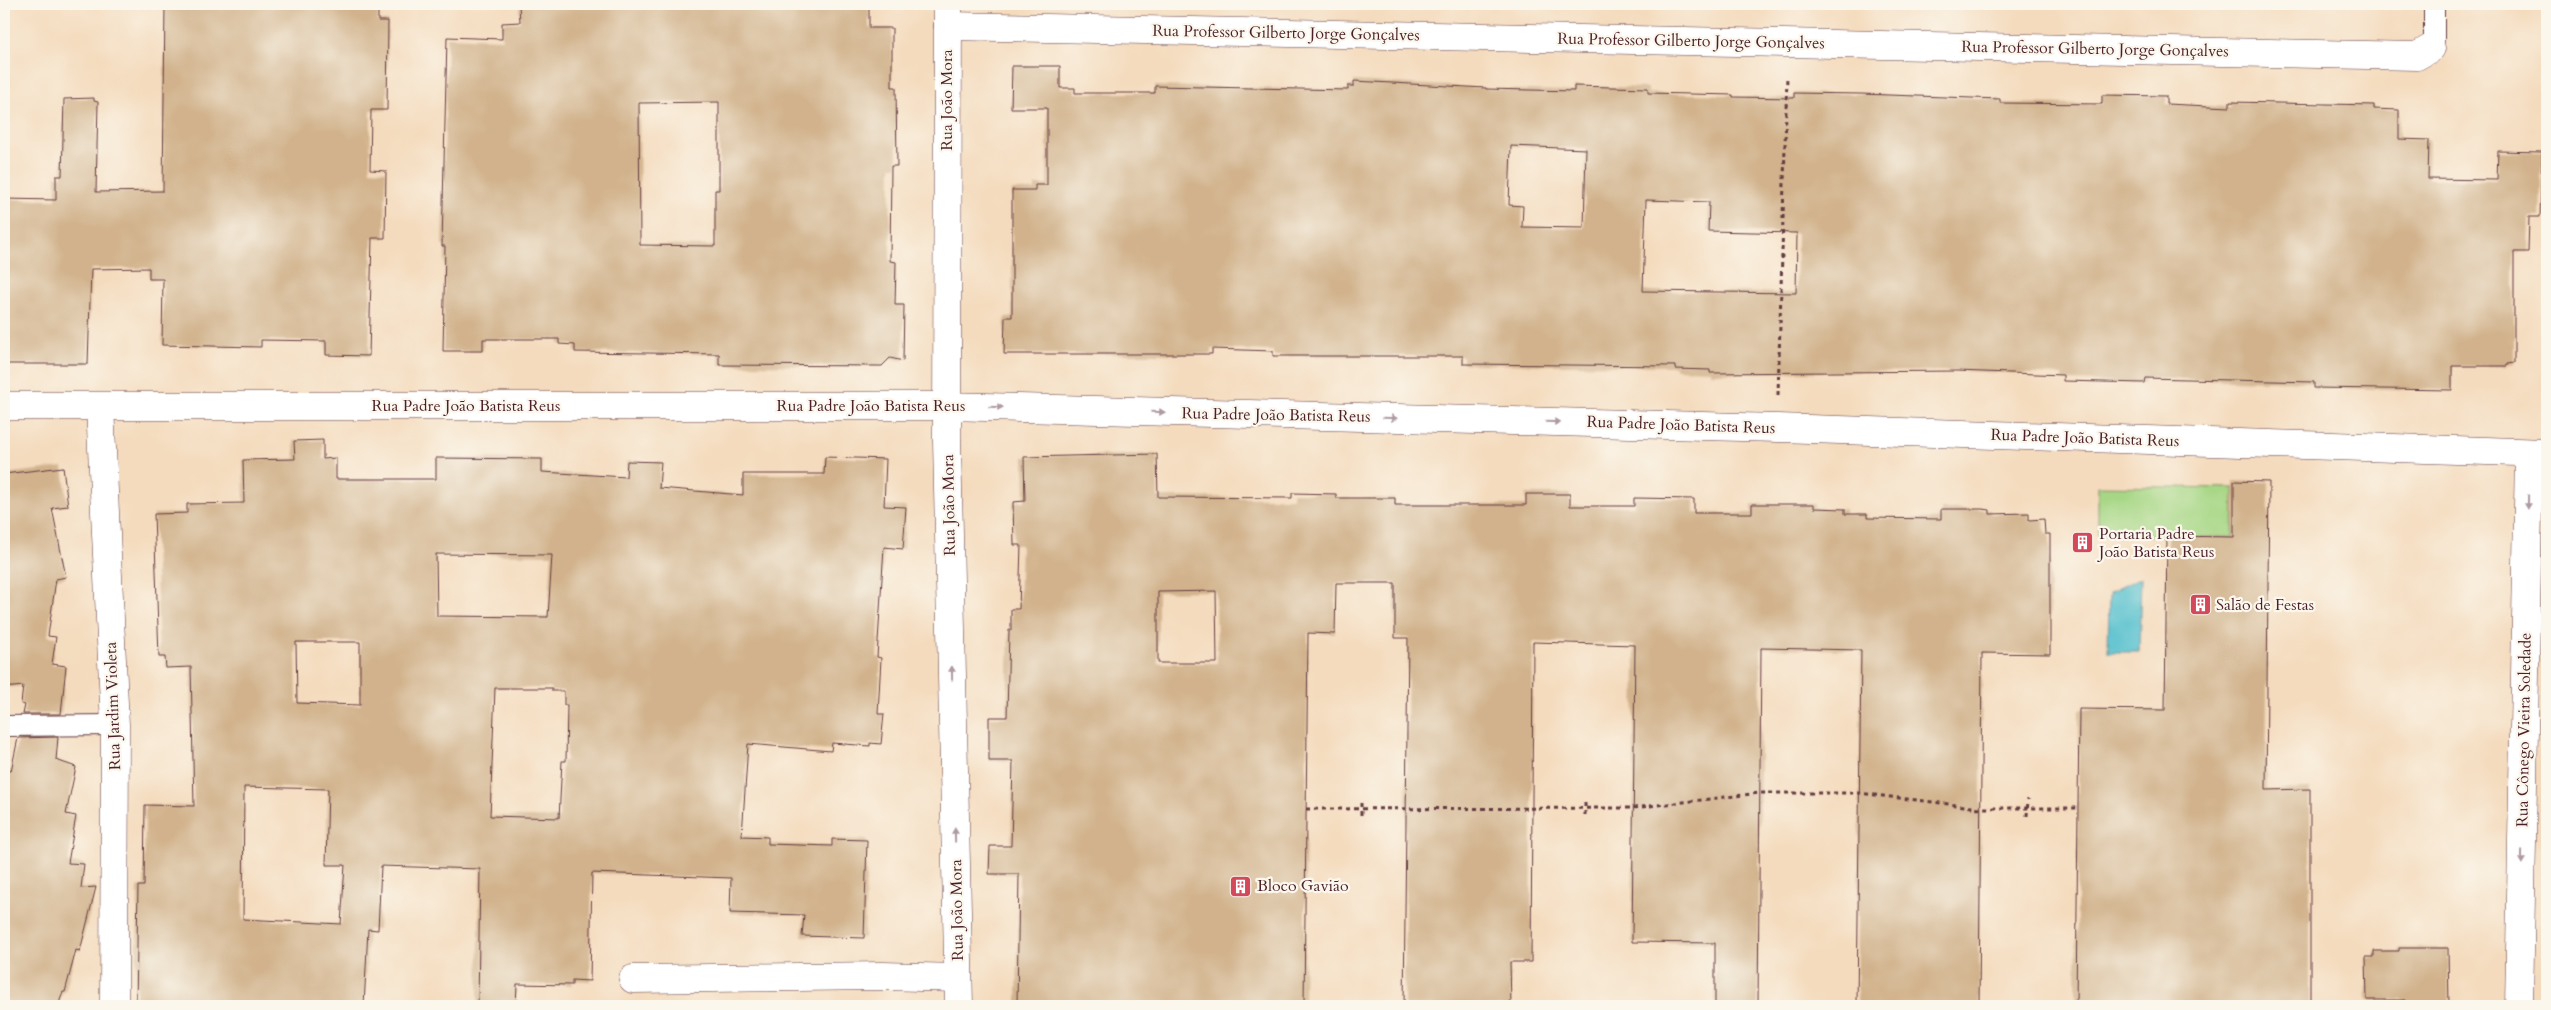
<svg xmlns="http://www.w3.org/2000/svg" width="2551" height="1010" viewBox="0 0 2551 1010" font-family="Cardo,serif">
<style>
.park{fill:#a7d786;stroke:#787b58}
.water{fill:#54c0ce;stroke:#4f707c}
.building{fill:#d1b28c;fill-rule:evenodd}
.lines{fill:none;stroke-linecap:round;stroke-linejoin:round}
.lane-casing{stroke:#643b41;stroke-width:22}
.street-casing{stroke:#643b41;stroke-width:29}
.secondary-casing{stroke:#643b41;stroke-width:29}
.path{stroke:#643b41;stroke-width:3;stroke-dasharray:4 4;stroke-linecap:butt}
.lane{stroke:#fff;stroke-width:20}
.street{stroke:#fff;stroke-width:28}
.secondary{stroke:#fff;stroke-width:28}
.oneway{fill:#ae9aa0}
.labels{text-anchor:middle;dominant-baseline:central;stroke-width:4.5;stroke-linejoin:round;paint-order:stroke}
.street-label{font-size:16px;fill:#4a1f2b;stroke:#fbf7ec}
.poi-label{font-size:16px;fill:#4a1f2b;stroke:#fbf7ec;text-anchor:start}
</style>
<rect width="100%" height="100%" fill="#fbf7ec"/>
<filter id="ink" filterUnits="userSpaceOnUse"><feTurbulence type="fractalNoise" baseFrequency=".02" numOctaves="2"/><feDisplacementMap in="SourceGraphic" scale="10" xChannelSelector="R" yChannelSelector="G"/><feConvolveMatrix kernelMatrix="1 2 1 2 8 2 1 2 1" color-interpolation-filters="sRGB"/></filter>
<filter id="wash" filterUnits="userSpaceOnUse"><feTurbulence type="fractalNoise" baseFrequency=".0096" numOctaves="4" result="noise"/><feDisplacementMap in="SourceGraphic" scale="20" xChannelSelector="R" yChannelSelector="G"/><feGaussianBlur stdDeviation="1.12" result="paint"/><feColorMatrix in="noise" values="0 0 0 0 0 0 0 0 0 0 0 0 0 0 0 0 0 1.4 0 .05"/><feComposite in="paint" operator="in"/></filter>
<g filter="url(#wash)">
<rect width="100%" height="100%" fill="#f4dbbe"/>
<path class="park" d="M2098,486l136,2 -1,49 -135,-2z"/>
<path class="water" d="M2141,577l-2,75h-31l1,-59z"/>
<g id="blocks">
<path class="building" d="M165,4h213v17h10l-1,89h-16l-1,60 16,1 -1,67h-13l-3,118 -43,-1v-14l-65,-1v7l-99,-2 1,-66h-14v-11l-58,1 -3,95h-84v-165l52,1v-24h6l2,-77 30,-1v3l4,1 -2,90 67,-1z
M519,4h350v24h23v59h4l1,79h-6l-1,95 6,1 -1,43h9l-1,56 -13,-3 -8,8 -163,-1v-11l-144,-2v-7l-16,-1v-5h-76v12h-40l2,-105h-3l5,-209 55,2v-16l18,-1zM719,102v88h-4v56l-75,-1 -1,-142z
M1012,66h48v22h15v5h80v-7l193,4v-4h6v-5l132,7v1l88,2v-5l74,2v5l85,2v2l61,1v-5l67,1 139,5v4l102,1v-9l64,1v8l64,3v-5l144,3v4l25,1v29l30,1 -1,39 69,1 1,-29 44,1 -2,65h-11l-1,35h-14v111l-7,1v2h-55v24l-138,-2v-6l-169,-4 -1,5 -81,-2v-6l-106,-4 -247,2v-3l-35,-1v-3l-212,-2v-8h-190v-5l-61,-2v5h-208l1,-37h7v-127h23v-5h12v-77h-36zM1511,146l75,3 -2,79 -62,-1 1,-21 -14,-1zM1646,200l63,2 -1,29 89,2 -1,60 -153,-2z
M323,440v19l13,-1v21h100v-21l106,1v13l84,5 1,-16 34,1 -2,26 84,7v-21h81l1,-17 61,2 -2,47 22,1 -3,42 -19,-2 -7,110 4,1 -3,56h6l-3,30 -11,-1v3l-38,-3 -1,8 -83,-7 -6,92 26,1v7l64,2v-7l35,1 -3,98 -62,-2 2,-21 -74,-2 1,-35 -139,-5 -2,108 -18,-1v5l-55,-1 -1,22h-38l2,-137 -99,-3 -3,64 -10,-1 -4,77h-228l2,-120h6l1,-81 49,1 -3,-139 -25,1 -1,-11h-6l-5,-143 33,-1v-9l57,-1 -1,-43 52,-1 -1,-18zM436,554l116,1 -4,62 -111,-1zM296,642h64v63l-63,-2zM495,688h57v3h12v14h3l-1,56h-4l-3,57 -69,-2zM244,787l84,2 -2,76h19l-4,59 -98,-5z
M1157,454l1,43 134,1v-5l44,1v4h59v7h131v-11h44v12h64v-8l60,1v14h58v-9h62v4l31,1v5h22v4l74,1v-10h42l7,1v4l39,-1v7l15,-1 1,15h5v120l-68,-1 -3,353h-122l4,-356 -100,-2 -3,358h-43v-63l-83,-1 3,-297 -102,-3 -2,320h-21l1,44h-107l4,-368h-13v-55h-59l-1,51 -27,-1 -4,373 -287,-1 2,-131h-30l1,-28h21l2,-85h-24v-44h18l2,-87h2v-21h8l2,-64h-7l-1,-43 12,-1 -1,-44zM1216,591l1,72h-59v-71z
M63,467l5,39 -16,2 14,69 -10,2 -8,57 8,1 -4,27 14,2 -5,48h-38l2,-9 -4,-1 2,-18 -19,2v-214z
M2234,481l35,1 -3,308 44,-1v217h-234l3,-297 86,1 2,-174 67,1z
M58,737l-2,23 20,7 -10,47 10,2 -8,47 16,1 -3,24 15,-1 -16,64 -4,-1 -11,42h-2l-5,14h-54v-236l7,1 7,-33z
M2399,948h49l1,58h-43l-1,-6h-38l-1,-43h8v-6h25z"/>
</g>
</g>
<g filter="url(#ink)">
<use href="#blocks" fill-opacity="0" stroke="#643b41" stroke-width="1"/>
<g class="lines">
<defs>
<path id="lane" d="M2431,48l3,-9v-35
M4,726l111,-1"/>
<path id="street" d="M948,26l1469,30 14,-8
M4,406h943
M100,406l15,319 -1,281
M633,979l250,-3 75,2
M2519,1006l10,-553"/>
<path id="secondary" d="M948,4l-1,436 12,566
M947,406l831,22 769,25"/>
</defs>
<use href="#lane" class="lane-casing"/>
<use href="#street" class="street-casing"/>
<use href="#secondary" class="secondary-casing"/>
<path class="path" d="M1778,395l9,-319
M1306,809l327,-1 127,-15h99l122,15h97
M1361,815v-13
M1585,815v-14
M2027,816l1,-17"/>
<use href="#lane" class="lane"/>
<use href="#street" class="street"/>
<use href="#secondary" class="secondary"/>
</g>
<defs><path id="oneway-solid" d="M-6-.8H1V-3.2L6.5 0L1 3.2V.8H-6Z" transform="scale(1.25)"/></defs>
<g class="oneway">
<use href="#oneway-solid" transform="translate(996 407) rotate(1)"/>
<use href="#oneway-solid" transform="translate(1158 412) rotate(1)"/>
<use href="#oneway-solid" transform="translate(1390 418) rotate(1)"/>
<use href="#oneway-solid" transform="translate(1553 422) rotate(1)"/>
<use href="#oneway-solid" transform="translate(2528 502) rotate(91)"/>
<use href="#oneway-solid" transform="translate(952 673) rotate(-91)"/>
<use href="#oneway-solid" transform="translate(955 835) rotate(-91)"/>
<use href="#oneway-solid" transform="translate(2522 857) rotate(91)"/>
</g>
</g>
<defs>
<symbol id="building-square" viewBox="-11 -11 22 22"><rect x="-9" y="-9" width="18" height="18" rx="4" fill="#d1495b" stroke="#fbf7ec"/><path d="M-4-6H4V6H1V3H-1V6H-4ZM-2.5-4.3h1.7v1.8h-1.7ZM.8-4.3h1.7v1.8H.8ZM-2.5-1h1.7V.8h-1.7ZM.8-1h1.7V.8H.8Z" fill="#fff"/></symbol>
</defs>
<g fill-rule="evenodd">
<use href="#building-square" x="2070" y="530" width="25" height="25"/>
<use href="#building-square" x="2188" y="592" width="25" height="25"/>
<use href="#building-square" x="1228" y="874" width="25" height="25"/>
</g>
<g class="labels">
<g class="street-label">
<text transform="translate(1286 33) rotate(1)">Rua Professor Gilberto Jorge Gonçalves</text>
<text transform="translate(1691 41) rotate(1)">Rua Professor Gilberto Jorge Gonçalves</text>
<text transform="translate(2095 49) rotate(1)">Rua Professor Gilberto Jorge Gonçalves</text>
<text transform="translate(947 100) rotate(-90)">Rua João Mora</text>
<text x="466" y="406">Rua Padre João Batista Reus</text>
<text x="871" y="406">Rua Padre João Batista Reus</text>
<text transform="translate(1276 415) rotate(1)">Rua Padre João Batista Reus</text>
<text transform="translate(1681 425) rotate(2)">Rua Padre João Batista Reus</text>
<text transform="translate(2085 438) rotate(2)">Rua Padre João Batista Reus</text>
<text transform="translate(949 505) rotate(-91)">Rua João Mora</text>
<text transform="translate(113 706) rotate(-92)">Rua Jardim Violeta</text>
<text transform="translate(2524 730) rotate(-89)">Rua Cônego Vieira Soledade</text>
<text transform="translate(957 910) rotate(-91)">Rua João Mora</text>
</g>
<g class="poi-label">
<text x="2099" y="534">Portaria Padre<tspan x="2099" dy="18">João Batista Reus</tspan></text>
<text x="2216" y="605">Salão de Festas</text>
<text x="1257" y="886">Bloco Gavião</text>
</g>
</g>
<rect width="2551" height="1010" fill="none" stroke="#fbf7ec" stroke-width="20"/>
</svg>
